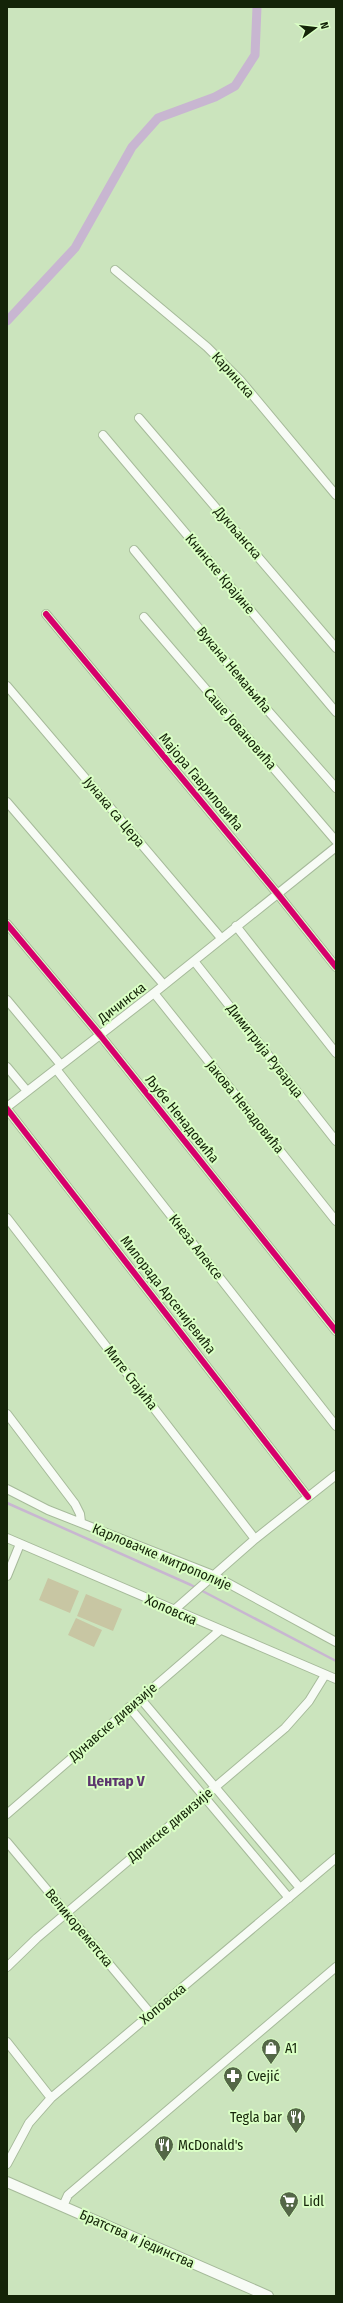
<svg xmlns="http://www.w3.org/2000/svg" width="343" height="2303" viewBox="0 0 343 2303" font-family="'Fira Sans Condensed',sans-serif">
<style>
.green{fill:#c8c6a3}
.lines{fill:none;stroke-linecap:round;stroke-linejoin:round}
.stream{stroke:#c8b6d1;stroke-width:2.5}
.canal{stroke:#c8b6d1;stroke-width:9}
.minor-casing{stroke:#a6ba9a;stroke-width:10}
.tertiary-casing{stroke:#a6ba9a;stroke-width:12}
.minor{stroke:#f7fbf5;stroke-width:8}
.tertiary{stroke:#f7fbf5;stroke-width:10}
.cycleway-casing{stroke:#daffc5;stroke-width:8}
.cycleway{stroke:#d6006c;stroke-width:6}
.labels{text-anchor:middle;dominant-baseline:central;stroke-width:4;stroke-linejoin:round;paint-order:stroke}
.street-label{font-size:14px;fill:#142408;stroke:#daffc5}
.poi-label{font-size:14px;fill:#142408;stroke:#daffc5;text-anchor:start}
.neighbourhood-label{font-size:15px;font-weight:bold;fill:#5c366e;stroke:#daffc5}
</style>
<rect width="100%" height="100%" fill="#cbe4bd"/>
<path class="green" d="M48,1578l31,13 -9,22 -31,-13z
M86,1594l36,15 -9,22 -36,-15z
M76,1618l26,12 -8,17 -26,-12z"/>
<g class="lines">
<path class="stream" d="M7,1503l184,82 145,76"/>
<path class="canal" d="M7,321l68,-73 57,-101 26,-29 57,-21 20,-11 20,-31 2,-48"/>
<defs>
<path id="minor" d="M115,270l92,77 33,33 96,115
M139,418l197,230
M103,435l233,277
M134,550l114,138 88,100
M46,614l231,279 59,74
M144,617l192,224
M7,686l214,252
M7,802l157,183
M7,924l93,111 236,296
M236,926l100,127
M194,961l142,180
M154,993l182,228
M7,1000l54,65
M7,1067l20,24
M56,1069l280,357
M7,1107l147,-114 182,-146
M7,1109l301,388
M7,1218l248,321
M7,1414l68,90 5,10 1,8
M7,1489l41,21 165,65 123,67
M7,1538l329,141
M7,1576l13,-32
M173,1611l82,-72 81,-64
M140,1698l160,190
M129,1707l160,191
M7,1814l212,-183
M7,1842l144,172
M7,1967l30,-29 248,-210 24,-27 16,-26
M7,2042l44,56
M7,2164l22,-41 22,-25 285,-240
M63,2206l5,-11 268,-228"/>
<path id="tertiary" d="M7,2182l261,114"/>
</defs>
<use href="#minor" class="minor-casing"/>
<use href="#tertiary" class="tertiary-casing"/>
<use href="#minor" class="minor"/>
<use href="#tertiary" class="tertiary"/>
<defs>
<path id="cycleway" d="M46,614l231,279 59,74
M7,924l93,111 236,296
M7,1109l301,388"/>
</defs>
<use href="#cycleway" class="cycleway-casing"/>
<use href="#cycleway" class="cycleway"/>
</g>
<defs>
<symbol id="shop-pin" viewBox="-11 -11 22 30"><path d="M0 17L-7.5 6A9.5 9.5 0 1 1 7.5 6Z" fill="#546747" stroke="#daffc5"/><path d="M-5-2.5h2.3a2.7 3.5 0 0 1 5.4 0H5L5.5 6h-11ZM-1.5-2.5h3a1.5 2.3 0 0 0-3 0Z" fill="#fff"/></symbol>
<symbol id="pharmacy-pin" viewBox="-11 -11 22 30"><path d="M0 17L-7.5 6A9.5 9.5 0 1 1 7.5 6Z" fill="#546747" stroke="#daffc5"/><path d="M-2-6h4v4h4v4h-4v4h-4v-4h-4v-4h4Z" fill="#fff"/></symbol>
<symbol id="restaurant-pin" viewBox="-11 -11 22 30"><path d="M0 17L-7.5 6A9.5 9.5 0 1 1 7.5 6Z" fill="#546747" stroke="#daffc5"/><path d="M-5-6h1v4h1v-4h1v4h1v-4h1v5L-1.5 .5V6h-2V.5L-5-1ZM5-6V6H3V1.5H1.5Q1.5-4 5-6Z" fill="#fff"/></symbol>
<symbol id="supermarket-pin" viewBox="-11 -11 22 30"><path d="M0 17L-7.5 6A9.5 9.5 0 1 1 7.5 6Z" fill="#546747" stroke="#daffc5"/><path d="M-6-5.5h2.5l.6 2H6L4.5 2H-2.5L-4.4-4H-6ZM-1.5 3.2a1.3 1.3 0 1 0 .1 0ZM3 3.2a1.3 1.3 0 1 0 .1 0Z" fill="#fff"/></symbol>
</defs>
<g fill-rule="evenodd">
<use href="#shop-pin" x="260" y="2037" width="22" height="30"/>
<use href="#pharmacy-pin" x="222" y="2065" width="22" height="30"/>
<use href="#restaurant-pin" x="285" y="2106" width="22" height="30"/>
<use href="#restaurant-pin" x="153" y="2134" width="22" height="30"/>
<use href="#supermarket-pin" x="278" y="2190" width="22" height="30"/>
</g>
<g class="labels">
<g class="street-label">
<text transform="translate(233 375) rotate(48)">Каринска</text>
<text transform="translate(238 533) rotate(49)">Дукљанска</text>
<text transform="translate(220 574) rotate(50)">Книнске Крајине</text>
<text transform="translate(234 670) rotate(50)">Вукана Немањића</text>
<text transform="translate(240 729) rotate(49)">Саше Јовановића</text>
<text transform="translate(201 782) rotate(50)">Мајора Гавриловића</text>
<text transform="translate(114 812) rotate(50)">Јунака са Цера</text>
<text transform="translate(122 1003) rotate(-38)">Дичинска</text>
<text transform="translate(265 1051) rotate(52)">Димитрија Руварца</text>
<text transform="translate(245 1107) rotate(51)">Јакова Ненадовића</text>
<text transform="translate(182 1119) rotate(51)">Љубе Ненадовића</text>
<text transform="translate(196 1247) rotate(52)">Кнеза Алексе</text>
<text transform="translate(168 1295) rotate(52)">Милорада Арсенијевића</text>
<text transform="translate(131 1378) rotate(52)">Мите Стајића</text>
<text transform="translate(162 1557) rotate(23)">Карловачке митрополије</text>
<text transform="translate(171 1610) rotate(24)">Хоповска</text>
<text transform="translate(113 1722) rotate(-41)">Дунавске дивизије</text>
<text transform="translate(170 1825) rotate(-40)">Дринске дивизије</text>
<text transform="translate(79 1928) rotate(50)">Великореметска</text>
<text transform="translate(163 2004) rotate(-40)">Хоповска</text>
<text transform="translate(137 2239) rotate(24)">Братства и јединства</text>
</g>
<g class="poi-label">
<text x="285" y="2048">A1</text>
<text x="247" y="2076">Cvejić</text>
<text x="282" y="2117" text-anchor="end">Tegla bar</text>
<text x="178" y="2145">McDonald's</text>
<text x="303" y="2201">Lidl</text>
</g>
<g class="neighbourhood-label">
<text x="116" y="1781">Центар V</text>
</g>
</g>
<rect width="343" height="2303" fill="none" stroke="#142408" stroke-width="16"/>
<g transform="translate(315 28) rotate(75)" stroke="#daffc5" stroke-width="3" paint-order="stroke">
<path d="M0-3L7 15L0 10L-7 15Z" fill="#142408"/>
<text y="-6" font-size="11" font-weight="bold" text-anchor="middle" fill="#142408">N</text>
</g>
</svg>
